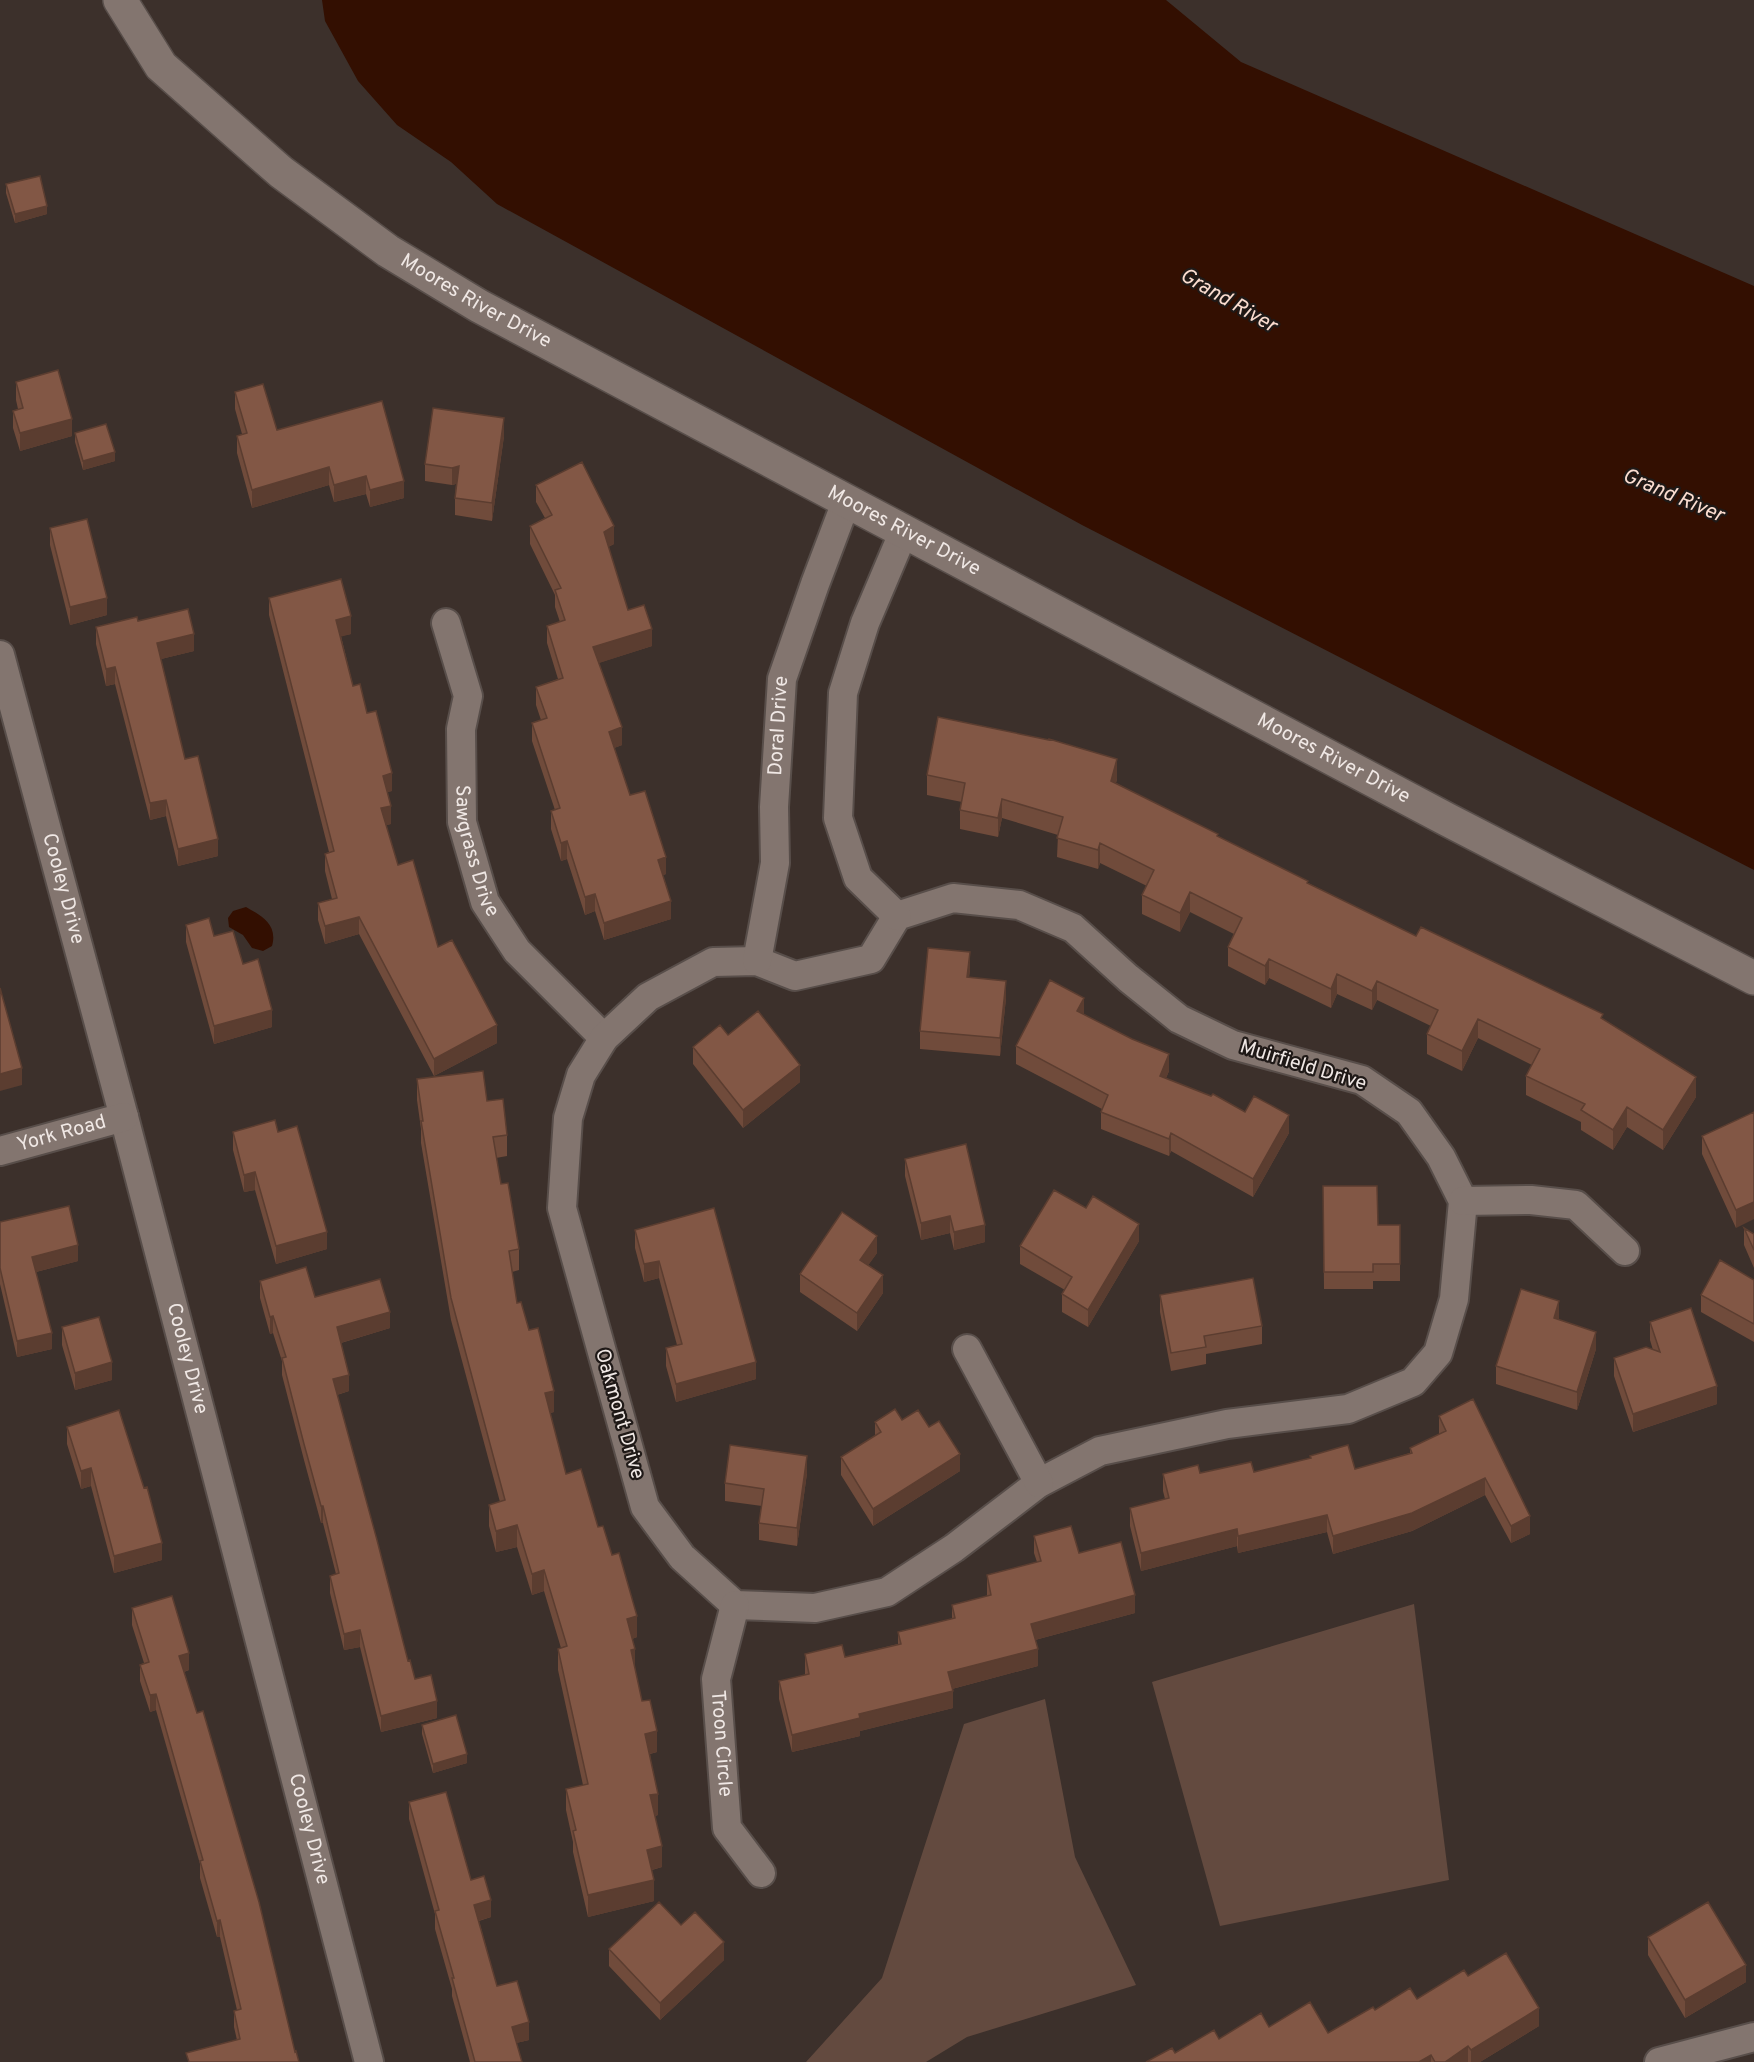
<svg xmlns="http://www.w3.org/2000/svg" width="1754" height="2062" viewBox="0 0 1754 2062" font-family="Overpass,sans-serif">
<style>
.green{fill:#634a3f}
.water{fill:#330f01}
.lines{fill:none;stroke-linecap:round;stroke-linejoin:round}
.minor-casing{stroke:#584e4a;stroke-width:32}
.tertiary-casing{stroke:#584e4a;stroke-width:36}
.minor{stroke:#83756f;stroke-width:28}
.tertiary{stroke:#83756f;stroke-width:33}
.wall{fill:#704b3b}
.shaded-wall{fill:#5b3d30}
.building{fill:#825745;stroke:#5b3d30;stroke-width:1.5}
.labels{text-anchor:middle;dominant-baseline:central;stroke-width:4.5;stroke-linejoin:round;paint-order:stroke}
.street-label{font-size:20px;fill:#f0e8e5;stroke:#1f1917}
.water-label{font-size:21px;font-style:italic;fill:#fbddd0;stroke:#1f1917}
</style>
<rect width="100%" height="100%" fill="#3c302b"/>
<path class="green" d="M1414,1604l35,276 -229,46 -68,-244z
M1045,1699l30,158 61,128 -169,52 -41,25h-120l76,-84 82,-254z"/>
<path class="water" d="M322,0h844l75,62 513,224v584l-672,-345 -585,-321 -46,-42 -54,-37 -39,-44 -33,-60z
M246,907c16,9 32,18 26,39l-9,5 -11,-3 -9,-13 -14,-8 -1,-9 5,-7z"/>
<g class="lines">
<defs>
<g id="minor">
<path id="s1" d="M446,623l22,73 -7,33 1,93 23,80 32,49 87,87"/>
<path id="s2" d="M0,655l124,462 245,945"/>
<path d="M953,898l66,7 54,23 55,50 51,41 54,26 129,35 47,32 32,45 22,44 -9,98 -16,54 -25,29 -65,27 -121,15 -127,27 -61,32 -85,65 -67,44 -72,16 -80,-3 -53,-48 -37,-50 -83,-299 6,-90 13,-43 23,-37 44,-41 65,-35 44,-1 38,15 76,-17 26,-43z"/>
<path d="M897,916l-39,-38 -20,-60 5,-125 22,-70 39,-92"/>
<path id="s3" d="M757,961l18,-98 -1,-56 8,-128 33,-95 31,-82"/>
<path id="s4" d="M0,1151l124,-34"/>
<path d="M1463,1201l68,-1 45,5 49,46"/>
<path d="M967,1349l72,134"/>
<path id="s5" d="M735,1605l-19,74 11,149 34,45"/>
<path d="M1659,2062l95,-25"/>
</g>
<g id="tertiary">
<path id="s6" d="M120,0l41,66 120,106 107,79 91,55 969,514 306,158"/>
</g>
</defs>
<use href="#minor" class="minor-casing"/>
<use href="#tertiary" class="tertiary-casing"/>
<use href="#minor" class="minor"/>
<use href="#tertiary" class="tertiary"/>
</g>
<path class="wall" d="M6,184l41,30 -32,9 -9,-30z
M16,382l56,54 -52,15 -7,-23v-17l5,-2 -2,-9z
M235,392l42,38 127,68 -34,9 -4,-13 -32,8 -5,-17 -77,23 -15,-55v-17l5,-2 -7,-25z
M75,433l40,28 -32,9 -8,-28z
M504,436l-12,85 -37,-6v-17l1,-14 -4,1 -27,-4v-17z
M536,485l78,59 -6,3 20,63 24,36 -54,17 24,82 -8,3 16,47 36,79 -3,1 8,44 -67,21 -9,-29 -10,4 -18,-56 -6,2 -10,-32v-18l4,-1 -23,-69v-18l9,-3 -5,-15v-18l22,-8 -11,-36v-17l13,-4 -5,-15v-12l-25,-51v-18l15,-8 -9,-16z
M50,528l57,87 -37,10 -20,-80z
M269,598l82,36 -10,2 12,50 14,27 25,78 -5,1 4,32 -5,1 12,40 40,82 59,96 -63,33 -75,-142 -34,10 -7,-24v-17l14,-4 -7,-28v-17l4,-2 -60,-237z
M96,627l98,24 -33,8 24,100 33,97 -40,10 -12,-50 -16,4 -35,-136 -9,2 -10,-42z
M1049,740l68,39 -1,4 192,100 108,53 187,83 93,78 -33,53 -36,-23 -14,23 -32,-20v-8l-55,-27v-19l6,-11 -54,-27 -16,33 -35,-17v-20l4,-8 -54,-26 -5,10 -35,-16 -6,14 -62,-30 -4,7 -37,-19v-19l6,-13 -44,-22 -10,20 -38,-18v-19l5,-9 -47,-23 -2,6 -41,-12 1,-22 -56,-17 -4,19 -38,-8v-19l2,-8 -35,-7v-20z
M186,925l28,11 29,28 29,63 -58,17 -28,-102z
M970,969l-1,8 37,21 -6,58 -80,-7v-18z
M1084,1014l85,57 -3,7 79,34 44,21 -36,64 -82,-46 -2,5 -68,-27v-17l1,-3 -86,-45v-18z
M728,1035l72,47 -57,46 -50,-64v-17z
M417,1079l70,22 20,34v21l-11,2 5,26 18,65v21l-7,2 5,31 12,27 25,82 -4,1 16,61 32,53 14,28 25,82 -5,2 3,31 7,31 15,51 -7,2 8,61 -3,1 7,51 -10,3 2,31 -66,16 -15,-65v-10l-7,-32v-21l17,-4 -25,-115v-21l3,-1 -17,-57 -12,4 -15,-48 -21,5 -7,-26v-21l11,-3 -49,-182 -30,-177v-14l-4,-29z
M1754,1112l-18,116 -34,-74v-18z
M233,1132h45l49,117 -51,15 -21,-74 -11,2 -11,-42z
M905,1159l80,83 -31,8 -4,-17 -29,7 -16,-64z
M1323,1186l55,39h22v56h-27v8h-49z
M1086,1208l53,33 -51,86 -26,-15v-18l3,-4 -45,-26v-18z
M0,1222l78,39 -42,11 16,77 -35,8 -17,-73z
M1744,1228l10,6v34l-10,-23z
M635,1230l121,149 -80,23 -10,-36v-18l11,-3 -18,-67 -15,4 -9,-34z
M877,1253l-9,12 15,28 -26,38 -57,-39v-18z
M1754,1280v62l-53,-30v-17z
M260,1281l55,16 75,31 -49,15 8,48 -12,4 71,266 7,18 22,39 -56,14 -21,-85 -16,3 -14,-57v-17l6,-2 -13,-51h-2l-17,-63 -22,-85v-14l-9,-28 -3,1 -10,-36z
M1160,1295l102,31v18l-56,10v10l-35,7 -11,-59z
M1559,1320l37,29 -19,61 -81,-26v-18z
M1650,1322l67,82 -84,28 -19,-56v-18l39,-8 -3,-10z
M62,1327l50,53 -37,10 -13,-45z
M1439,1416l91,118 -19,9 -26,-48 -73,36 -79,23 -6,-22 -89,21 -1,-7 -96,25 -11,-45v-18l35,-9 -2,-8v-17l91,-2 56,-13v-3l45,13 55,-16v-5l29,-14z
M902,1420l58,51 -87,55 -32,-51v-18l34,-21v-14z
M67,1427l95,133 -48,13 -23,-87 -10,3 -14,-45z
M807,1473l-10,73 -38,-6v-17l3,-17 -37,-5v-18z
M1034,1536l45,17 56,60 -100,27 3,26 -86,23 1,19 -93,23v5l-68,16 -13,-53v-18l26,-6v-21l40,3 53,-13v-12l54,-13v-14l35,-9v-21l50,-13 -3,-9z
M132,1608l57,62 -5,2 111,380 4,10 -62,-22 -3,-13v-16l3,-1 -17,-73h-3l-17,-59v-14l-44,-154 -6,2 -10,-31v-16l4,-2 -12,-38z
M422,1725l45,38 -34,10 -11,-39z
M409,1802l62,78 20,37 -12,4 18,65 32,54 -13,3 6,19h-52l-18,-66v-7l-17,-60v-15l-26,-95z
M681,1925l43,35 -64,60 -51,-54v-17z
M1648,1937l98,45 -61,36 -37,-63z
M1468,1976l71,50 -59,36h-334l73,-23 50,-12 59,6 47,-23 42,-11z"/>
<path class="shaded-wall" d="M47,206v8l-32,9v-9z
M504,418v18l-12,85v-18z
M72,419v17l-52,15v-18z
M115,452v9l-32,9v-9z
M459,466v17l-7,2v-17z
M329,467v18l-77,23v-18z
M366,476v18l-32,8v-17z
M404,481v17l-34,9v-17z
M614,526v18l-10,5v-17z
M107,598v17l-37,10v-18z
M351,616v18l-15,4v-18z
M652,629v17l-59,19v-18z
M194,634v17l-37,9v-17z
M115,667v17l-9,2v-17z
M622,727v18l-13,5v-18z
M1117,759v20l-6,21v-19z
M392,773v18l-9,2v-17z
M1002,799v19l-4,19v-19z
M166,800v16l-16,4v-17z
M391,806v18l-10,2v-18z
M218,839v17l-40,10v-17z
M567,841v18l-6,2v-18z
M1100,843v20l-2,6v-19z
M666,857v17l-8,3v-17z
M1190,892v20l-10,20v-19z
M595,894v17l-10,4v-18z
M671,901v18l-67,21v-17z
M359,917v17l-34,10v-18z
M970,952v17l-3,26v-18z
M1269,959v19l-4,7v-19z
M1337,974v20l-6,14v-19z
M1006,981v17l-6,58v-18z
M1377,981v19l-5,10v-19z
M1084,998v17l-7,-4z
M272,1010v17l-58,17v-18z
M1478,1019v19l-16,33v-20z
M497,1025v18l-63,33v-17z
M1169,1054v17l-9,22v-17z
M800,1065v17l-57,46v-18z
M22,1068v17l-22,6v-17z
M1696,1077v20l-33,53v-20z
M1627,1107v20l-14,23v-20z
M1289,1115v18l-36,64v-18z
M1171,1133v18l-2,5v-17z
M255,1172v18l-11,2v-17z
M1754,1202v17l-18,9v-18z
M950,1216v17l-29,7v-17z
M1139,1224v17l-51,86v-17z
M985,1225v17l-31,8v-18z
M327,1232v17l-51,15v-18z
M877,1236v17l-17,24v-17z
M78,1245v16l-46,12v-16z
M659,1261v17l-15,4v-18z
M883,1275v18l-26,38v-18z
M1559,1301v18l-5,17v-18z
M390,1312v16l-53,16v-17z
M273,1316v17l-3,1v-17z
M1596,1332v17l-19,61v-18z
M52,1333v16l-35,8v-16z
M112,1362v18l-37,10v-17z
M756,1362v17l-80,23v-18z
M349,1375v16l-16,5v-17z
M1717,1386v18l-84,28v-18z
M554,1391v21l-9,2v-21z
M960,1454v17l-87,55v-17z
M807,1456v17l-10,73v-18z
M91,1468v18l-10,3v-18z
M1485,1478v17l-73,36 -79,23v-18z
M321,1506h2v17h-2z
M1327,1515v17l-89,21v-17z
M1530,1516v18l-19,9v-17z
M517,1525v22l-21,5v-21z
M1237,1529v17l-96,25v-18z
M162,1543v17l-48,13v-17z
M544,1570v21l-12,4v-21z
M1135,1595v18l-104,28v-17z
M637,1616v21l-10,4v-22z
M360,1630v17l-16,3v-16z
M635,1649v22l-4,-21z
M1038,1649v17l-90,24v-18z
M189,1653v17l-10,3v-17z
M953,1691v17l-93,23v5l-68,16v-17l67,-21z
M156,1694v16l-6,2v-17z
M437,1701v17l-56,14v-16z
M657,1731v21l-12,3v-21z
M467,1754v9l-34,10v-9z
M658,1794v21l-8,2v-22z
M662,1846v21l-15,4v-21z
M654,1880v21l-66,16v-22z
M491,1900v17l-17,5v-17z
M220,1920v17h-3v-16z
M724,1942v18l-64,60v-17z
M1746,1965v17l-61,36v-18z
M1539,2008v18l-59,36h-9v-12z
M529,2022v18l-17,4v-17z
M1468,2046v16h-23z
M1431,2055v7h-12z"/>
<path class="building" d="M40,176l7,30 -32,8 -9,-30z
M58,370l14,49 -52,14 -7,-22 10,-3 -7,-26z
M263,384l14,46 105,-29 22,80 -34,9 -4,-14 -32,9 -5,-18 -77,23 -15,-54 10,-3 -12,-41z
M433,408l71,10 -12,85 -37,-5 4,-32 -7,2 -27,-4z
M106,424l9,28 -32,9 -8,-28z
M582,462l32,64 -10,6 24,78 16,-5 8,24 -59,18 29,80 -13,5 21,63 15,-4 21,66 -8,3 13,41 -67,22 -9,-29 -10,3 -18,-56 -6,2 -10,-32 9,-3 -28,-85 15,-5 -11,-31 27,-9 -16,-52 18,-6 -10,-30 6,-2 -31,-62 22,-11 -16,-30z
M87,519l20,79 -37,9 -20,-79z
M341,579l10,37 -15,4 17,66 7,-2 7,29 9,-2 16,62 -9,3 8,30 -10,2 17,57 15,-5 25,87 14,-7 45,85 -63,34 -75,-142 -34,9 -7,-23 19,-5 -12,-44 9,-3 -65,-253z
M188,609l6,25 -37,9 28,116 13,-3 20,83 -40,10 -12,-49 -16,3 -35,-136 -9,2 -10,-42 41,-10 1,4z
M938,717l111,23v-1l68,20 -6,22 107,53 -1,2 91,45 -1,2 109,53 5,-9 182,87 -2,4 95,59 -33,53 -36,-23 -14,23 -32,-20 4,-6 -59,-28 14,-27 -62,-30 -16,32 -35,-17 11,-24 -61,-29 -5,10 -35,-17 -6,15 -62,-30 -4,7 -37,-19 14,-29 -52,-26 -10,21 -38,-18 12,-25 -54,-27 -2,7 -41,-12 6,-21 -61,-18 -4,19 -38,-8 5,-27 -38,-8z
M209,918l5,18 19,-5 10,33 15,-5 14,51 -58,16 -28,-101z
M928,948l42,4 -3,25 39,4 -6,57 -80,-7z
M1050,980l34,18 -7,13 55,28 37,15 -9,22 51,20 2,-2 32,18 9,-16 35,19 -36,64 -82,-46 -2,6 -68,-27 7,-17 -92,-49z
M0,988l22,80 -22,6z
M758,1011l42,54 -57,45 -50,-63 27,-22 8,10z
M483,1071l4,30 16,-2 4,36 -14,2 8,47 7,-1 11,66 -10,2 8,52 4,-1 8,28 9,-2 16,63 -9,2 21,81 15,-5 17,58 5,-1 9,29 7,-2 18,63 -10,3 8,30 -4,1 11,51 8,-1 7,31 -12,3 13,60 -8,1 12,51 -15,4 7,30 -66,15 -15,-64 3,-1 -10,-41 22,-5 -30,-135 9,-3 -23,-76 -12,4 -15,-49 -21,6 -7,-26 16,-5 -54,-202 -30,-177h2l-6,-42z
M1754,1112v90l-18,8 -34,-74z
M275,1120l3,12 19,-6 30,106 -51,14 -21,-74 -11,3 -11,-43z
M966,1144l19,81 -31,7 -4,-16 -29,7 -16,-64z
M1323,1186h54l1,39h22v39h-27v8h-49z
M1054,1190l32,18 7,-12 46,28 -51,86 -26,-16 10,-17 -52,-31z
M69,1206l9,39 -46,12 20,76 -35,8 -17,-73v-46z
M714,1208l42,154 -80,22 -10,-36 16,-4 -23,-83 -15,3 -9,-34z
M842,1212l35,24 -17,24 23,15 -26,38 -57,-39z
M1744,1228l10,6v16z
M1720,1260l34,20v44l-53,-29z
M306,1267l9,30 65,-18 10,33 -53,15 12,48 -16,4 44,161 31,121 2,-1 5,19 16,-4 6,26 -56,15 -21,-86 -16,4 -14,-58 9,-3 -16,-67h-2l-17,-62 -22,-86 4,-1 -13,-41 -3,1 -10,-36z
M1253,1278l9,48 -58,10 2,11 -35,6 -11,-58z
M1521,1289l38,12 -5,17 42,14 -19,60 -81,-26z
M1691,1308l26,78 -84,28 -19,-56 32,-11 14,5 -10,-30z
M99,1317l13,45 -37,11 -13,-46z
M1473,1399l57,117 -19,10 -26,-48 -73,35 -79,23 -6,-21 -89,21 -1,-7 -96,24 -11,-45 39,-10 -6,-24 35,-9 2,8 51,-11 3,10 57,-14 -1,-2 38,-11 7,24 57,-16 -2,-5 36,-17 -7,-15z
M895,1409l7,11 16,-10 11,17 10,-6 21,33 -87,55 -32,-52 40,-25 -6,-10z
M119,1410l25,78 3,-1 15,56 -48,13 -23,-88 -10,3 -14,-44z
M730,1445l77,11 -10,72 -38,-5 5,-34 -39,-6z
M1071,1526l8,27 42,-11 14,53 -104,29 7,25 -90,23 5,19 -94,23 1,4 -68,17 -13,-54 30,-7 -4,-20 37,-9 3,12 56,-13 -3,-12 57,-14 -3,-13 39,-10 -4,-20 54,-14 -7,-25z
M172,1596l17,57 -10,3 18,57 6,-2 56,191 36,150 1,-1 3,11h-110l-3,-9 54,-14 -6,-28 7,-2 -21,-89 -3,1 -17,-60 3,-1 -47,-166 -6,1 -10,-30 9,-3 -17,-54z
M456,1715l11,39 -34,10 -11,-39z
M446,1792l25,88 13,-4 7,24 -17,5 23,81 20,-5 12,41 -17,5 10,35h-47l-23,-84h2l-19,-67 4,-1 -30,-108z
M659,1902l22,23 14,-13 29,30 -64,61 -51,-54z
M1708,1902l38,63 -61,35 -37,-63z
M1506,1953l33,55 -68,42 -3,-4 -23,16h-10l-4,-7 -12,7h-273l26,-14 3,5 39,-23 5,9 42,-26 8,14 41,-25 18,31 45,-26 2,3 35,-22 7,11 47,-29 4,6z"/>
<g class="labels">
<g class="street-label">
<text stroke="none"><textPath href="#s6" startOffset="472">Moores River Drive</textPath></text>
<text stroke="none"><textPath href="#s6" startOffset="958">Moores River Drive</textPath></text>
<text stroke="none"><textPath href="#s3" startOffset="237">Doral Drive</textPath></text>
<text stroke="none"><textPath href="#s6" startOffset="1444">Moores River Drive</textPath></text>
<text stroke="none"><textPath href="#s1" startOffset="234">Sawgrass Drive</textPath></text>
<text stroke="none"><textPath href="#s2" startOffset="242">Cooley Drive</textPath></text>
<text transform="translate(1303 1066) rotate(17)">Muirfield Drive</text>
<text stroke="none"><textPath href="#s4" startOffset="64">York Road</textPath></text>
<text stroke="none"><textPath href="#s2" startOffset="728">Cooley Drive</textPath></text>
<text transform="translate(619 1414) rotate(74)">Oakmont Drive</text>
<text stroke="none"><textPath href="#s5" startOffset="141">Troon Circle</textPath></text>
<text stroke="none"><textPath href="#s2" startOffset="1214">Cooley Drive</textPath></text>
</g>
<g class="water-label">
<text transform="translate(1228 301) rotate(30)">Grand River</text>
<text transform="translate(1673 496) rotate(23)">Grand River</text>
</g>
</g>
</svg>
